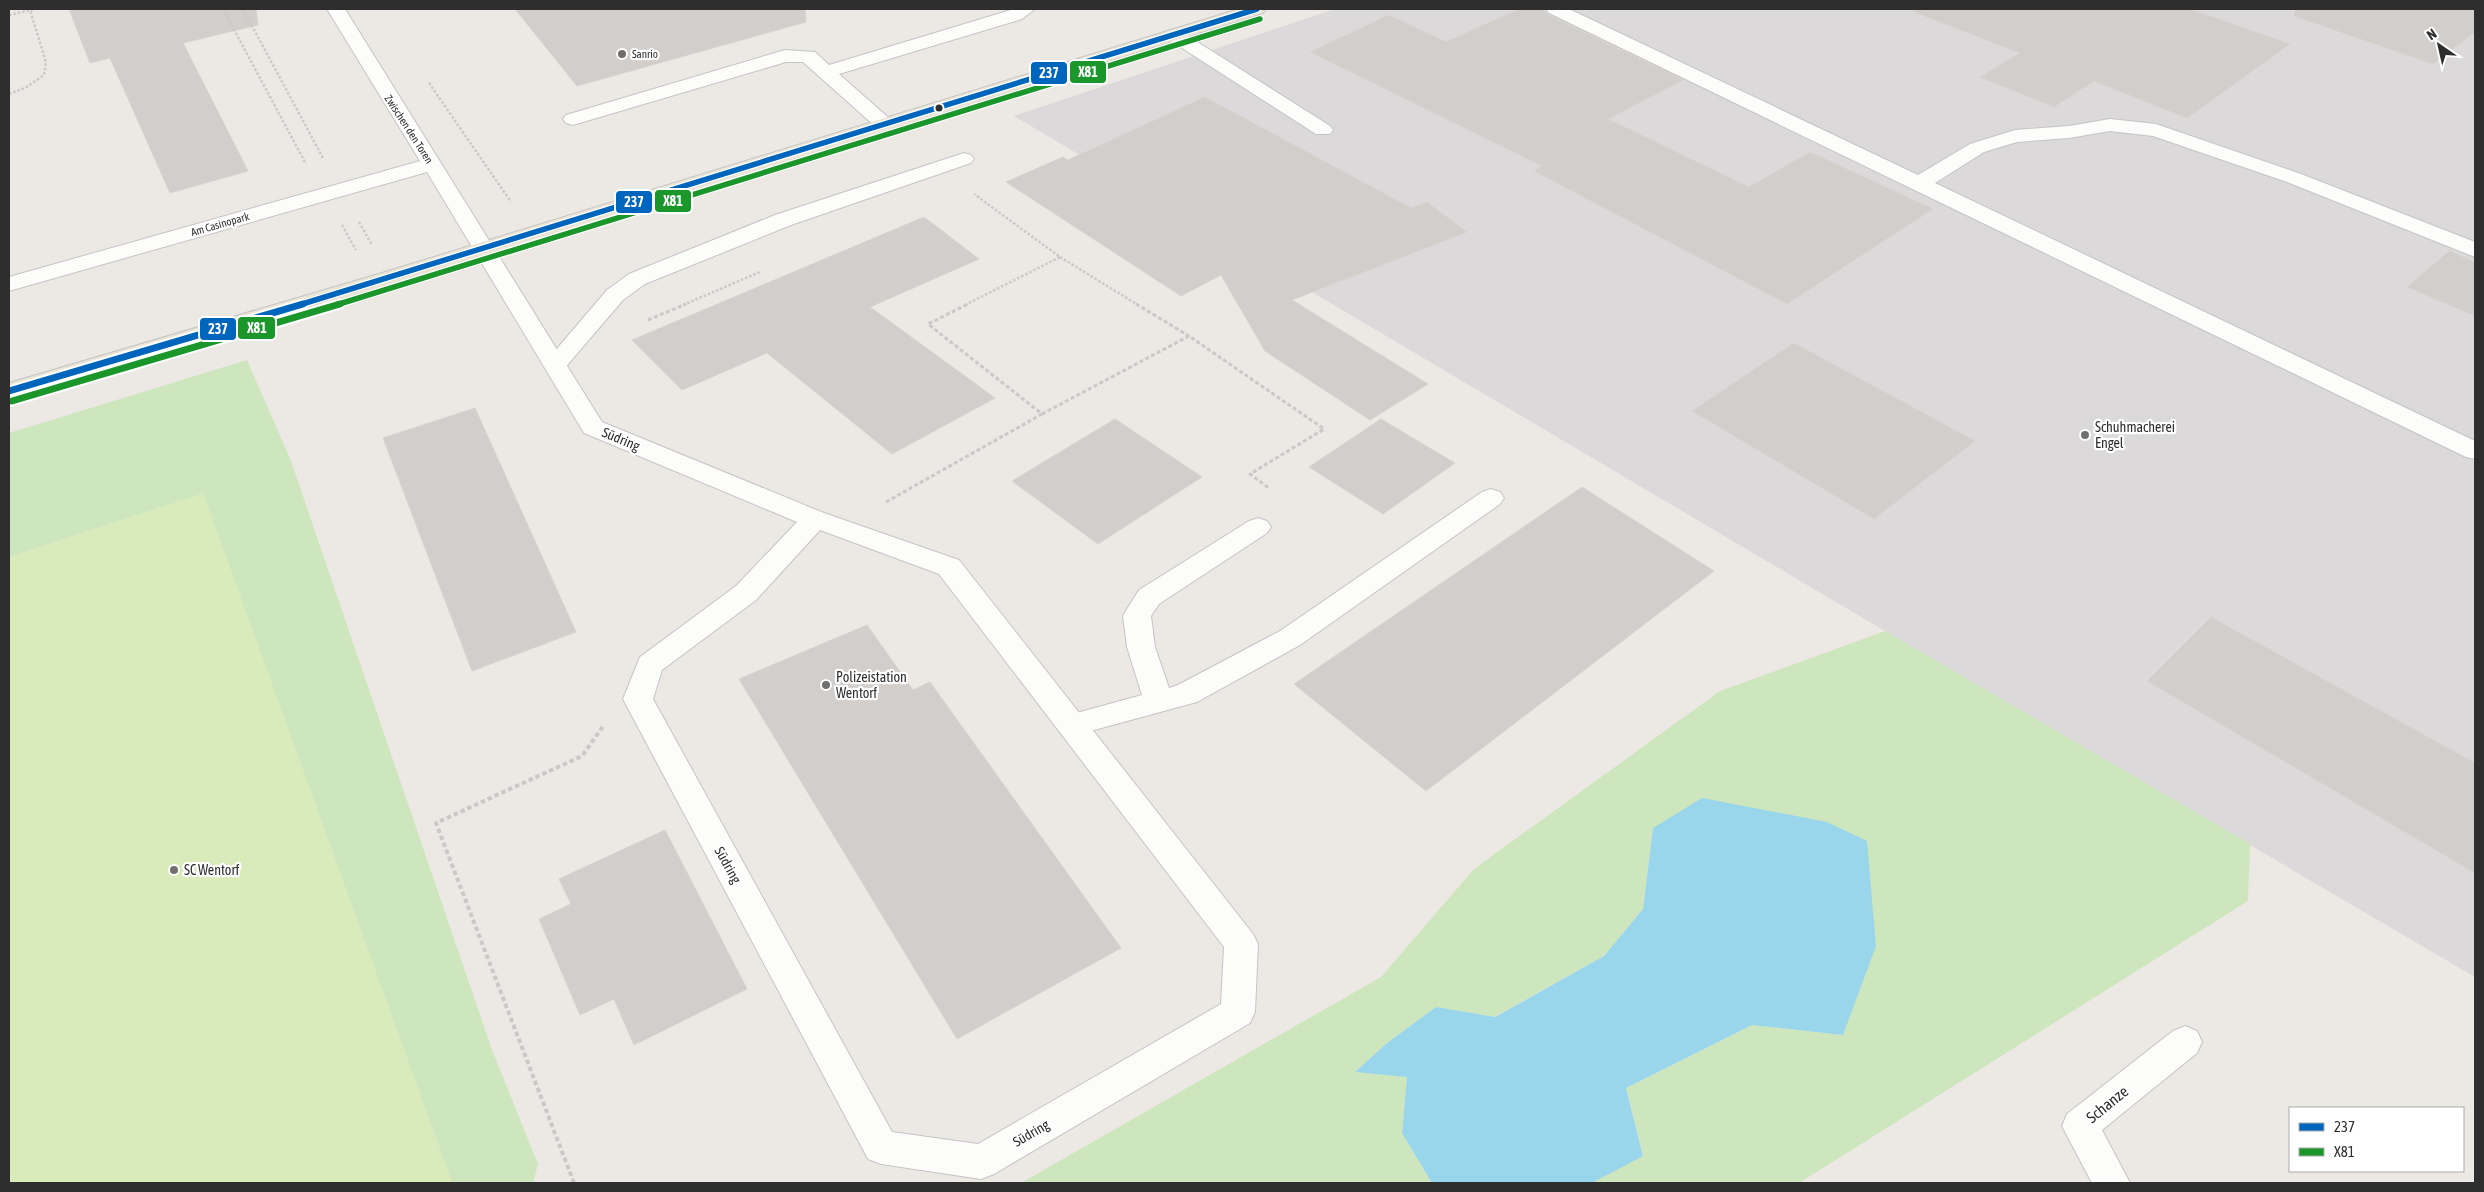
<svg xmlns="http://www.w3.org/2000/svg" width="2484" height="1192" viewBox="0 0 2484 1192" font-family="'Asap Condensed',sans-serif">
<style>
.industrial{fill:#dcd9db}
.green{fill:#cee6be}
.pitch{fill:#d9eabb}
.water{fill:#99d6ec}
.building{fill:#d1cecb;stroke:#d7d4d0}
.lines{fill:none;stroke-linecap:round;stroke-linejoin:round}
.lane-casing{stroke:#c5c4c5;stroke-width:2}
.street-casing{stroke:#c5c4c5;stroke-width:2}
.primary-casing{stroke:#c6c5c4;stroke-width:2}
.path-far2{stroke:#c9c9c8;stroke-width:2.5;stroke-dasharray:2.5 2;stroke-linecap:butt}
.path-far1{stroke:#c9c9c8;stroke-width:3;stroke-dasharray:4 2.5;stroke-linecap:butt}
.path{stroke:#c9c9c8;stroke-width:4;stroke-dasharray:4.5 3;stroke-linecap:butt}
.lane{fill:#fcfcfb;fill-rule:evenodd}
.street{fill:#fcfcfb;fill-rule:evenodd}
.primary{fill:#e8e4d6;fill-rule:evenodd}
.bus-1-far1-casing{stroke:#fff;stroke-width:8}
.bus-1-casing{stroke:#fff;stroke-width:11}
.bus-2-far1-casing{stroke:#fff;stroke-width:8}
.bus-2-casing{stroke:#fff;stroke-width:11}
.bus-1-far1{stroke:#0065bd;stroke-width:5.5}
.bus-1{stroke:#0065bd;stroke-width:7}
.bus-2-far1{stroke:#1a962b;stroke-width:5.5}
.bus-2{stroke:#1a962b;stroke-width:7}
.poi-dot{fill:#706f6e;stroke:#fff;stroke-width:2}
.bus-dot{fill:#2e2e2e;stroke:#fff;stroke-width:2}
.labels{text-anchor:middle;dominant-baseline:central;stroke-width:4.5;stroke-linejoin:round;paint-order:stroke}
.far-poi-label{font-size:11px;fill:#2e2e2e;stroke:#fff;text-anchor:start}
.far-street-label{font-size:11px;fill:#2e2e2e;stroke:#fff}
.poi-label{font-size:14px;fill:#2e2e2e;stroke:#fff;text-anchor:start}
.street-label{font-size:14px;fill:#2e2e2e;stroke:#fff}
.near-street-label{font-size:16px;fill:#2e2e2e;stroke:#fff}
.line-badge{stroke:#fff;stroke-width:2}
.badge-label{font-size:14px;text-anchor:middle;font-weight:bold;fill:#fff}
</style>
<rect width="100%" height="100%" fill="#ece8e4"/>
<path class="industrial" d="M1335,9h1140v968l-590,-346 -871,-515z"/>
<path class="green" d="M247,360l44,101 201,589 46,114 -5,19h-81l-249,-689 -194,63v-124z
M1885,631l365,213 -2,57 -449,282h-207l51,-28 -17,-67 126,-63 91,10 -190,-207 -10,81 -39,47 -110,61 -58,-10 -49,36 -31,28 51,6 -5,56 30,50h-411l360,-206 93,-108 246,-178z"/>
<path class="pitch" d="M203,493l249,690h-443v-626z"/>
<path class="water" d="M1702,798l125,24 40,19 9,105 -33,89 -91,-10 -126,63 17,68 -51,27h-160l-30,-50 5,-56 -52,-5 32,-29 49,-36 59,10 109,-61 39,-47 10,-81z"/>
<path class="building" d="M69,9h187l2,16 -75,18 65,128 -78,22 -60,-135 -20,5z
M515,9h290l1,13 -229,64z
M1519,9h23l6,6 135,65 -75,39 141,68 61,-35 123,57 -146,95 -253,-133 8,-5 -232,-114 79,-37 57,27z
M1914,9h276l100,35 -103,74 -93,-37 -40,26 -74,-30 40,-24 -106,-41z
M2295,9h180v23l-42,32 -139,-48z
M1205,97l206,111 16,-6 40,30 -175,68 136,84 -58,36 -105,-69 -44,-76 -40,21 -175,-114 57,-25 5,3z
M924,217l55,42 -109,48 125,91 -103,56 -125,-101 -85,37 -50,-50z
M2449,251l26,11v54l-68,-29z
M1794,343l181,98 -101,78 -182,-108z
M475,408l101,224 -104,39 -89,-233z
M1115,419l87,58 -104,67 -86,-63z
M1381,419l74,44 -72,51 -74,-47z
M1582,487l132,84 -288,220 -132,-107z
M2211,617l264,146v110l-328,-192z
M867,625l46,65 17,-8 191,266 -164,91 -218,-360z
M665,830l82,159 -113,56 -20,-46 -34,16 -41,-96 32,-15 -12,-25z"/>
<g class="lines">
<defs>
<path id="lane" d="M1014,9h21l-13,10 -183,55 52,46 3,4 -3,4h-14l-74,-66h-17l-213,63 -7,-2 -3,-4 3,-4 219,-65 30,2 14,13z
M1546,9h23l349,166 52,-31 45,-14 54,-4 41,-7 46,5 145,50 174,68v15l-188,-75 -134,-46 -43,-5 -41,7 -52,4 -33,10 -49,31 540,258v18l-9,-2 -917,-444z
M1174,29l6,2 150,95 3,4 -3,4h-14l-148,-95 -3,-4 3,-4z
M964,153l7,2 3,4 -3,4 -180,62 -146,59 -22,16 -60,70 -8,2 -8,-2 -4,-5 64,-75 22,-16 146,-59z
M1491,489l9,3 4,6 -4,6 -200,141 -103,57 -125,34 -10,-3 -5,-8 5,-8 80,-22 -15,-48 -4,-31 4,-7 12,-19 110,-69 9,-3 9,3 4,6 -4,6 -108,71 -8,12 4,31 14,41 9,-3 102,-54 202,-139z"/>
<path id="street" d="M327,9h18l257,413 222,91 135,47 294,374 5,10 -3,68 -5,11 -256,151 -13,5 -100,-15 -13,-5 -245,-460 17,-42 96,-71 61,-64 -213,-89 -157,-261 -418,119v-14l411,-116zM820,530l119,44 285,373 -3,57 -243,140 -86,-12 -239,-433 9,-29 94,-70z
M2185,1026l12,5 5,11 -5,11 -95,77 28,53h-38l-30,-57 5,-12 106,-83z"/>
<path id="primary" d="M1239,9h27l-3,4 -865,270 -389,115v-15l373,-110z"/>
</defs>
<use href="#lane" class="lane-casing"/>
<use href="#street" class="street-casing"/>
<use href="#primary" class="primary-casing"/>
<path class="path-far2" d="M223,9l83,155
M243,9l80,149
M9,15l26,-6
M429,83l82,119
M9,94l16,-6 19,-13 2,-13 -16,-52
M359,222l13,23
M342,225l14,25
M1060,257l78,48
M683,305l77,-33
M965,305l95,-48 -86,-63"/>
<path class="path-far1" d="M1136,304l53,32
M648,320l38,-16
M1042,414l147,-78 135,93 -74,45 20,15
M886,502l156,-88 -114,-90 40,-20"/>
<path class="path" d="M574,1183l-138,-360 146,-67 22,-31"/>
<use href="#lane" class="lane"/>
<use href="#street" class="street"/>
<use href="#primary" class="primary"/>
<defs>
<path id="bus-1-far1" d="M299,305l958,-296"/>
<path id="bus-1" d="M9,391l294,-87"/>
<path id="bus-2-far1" d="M336,305l924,-286"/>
<path id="bus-2" d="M12,401l328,-97"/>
</defs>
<use href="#bus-1-far1" class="bus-1-far1-casing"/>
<use href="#bus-1" class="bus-1-casing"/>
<use href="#bus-2-far1" class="bus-2-far1-casing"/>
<use href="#bus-2" class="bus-2-casing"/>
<use href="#bus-1-far1" class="bus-1-far1"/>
<use href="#bus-1" class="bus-1"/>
<use href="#bus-2-far1" class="bus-2-far1"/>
<use href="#bus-2" class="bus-2"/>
</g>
<g class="poi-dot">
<circle cx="622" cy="54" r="5"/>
<circle cx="2085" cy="435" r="5"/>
<circle cx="826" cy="685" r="5"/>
<circle cx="174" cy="870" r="5"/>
</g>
<circle class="bus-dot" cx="939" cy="108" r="4.5"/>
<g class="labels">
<g class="far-poi-label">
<text x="632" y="54">Sanrio</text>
</g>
<g class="far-street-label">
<text transform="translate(409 129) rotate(57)">Zwischen den Toren</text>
<text transform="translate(220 224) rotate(-16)">Am Casinopark</text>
</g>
<g class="poi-label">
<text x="2095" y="427">Schuhmacherei<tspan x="2095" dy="16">Engel</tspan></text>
<text x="836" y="677">Polizeistation<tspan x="836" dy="16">Wentorf</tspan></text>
<text x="184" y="870">SC Wentorf</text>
</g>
<g class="street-label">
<text transform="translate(621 439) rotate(23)">Südring</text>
<text transform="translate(728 865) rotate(61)">Südring</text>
<text transform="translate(1031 1133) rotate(-30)">Südring</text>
</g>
<g class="near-street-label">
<text transform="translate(2107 1104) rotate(-39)">Schanze</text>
</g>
</g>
<g class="line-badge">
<rect x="1069" y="60" width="38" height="24" rx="5" fill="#1a962b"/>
<rect x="1030" y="61" width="38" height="24" rx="5" fill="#0065bd"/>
<rect x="654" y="189" width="38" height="24" rx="5" fill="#1a962b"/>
<rect x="615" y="190" width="38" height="24" rx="5" fill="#0065bd"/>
<rect x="237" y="316" width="39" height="24" rx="5" fill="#1a962b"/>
<rect x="199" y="317" width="38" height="24" rx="5" fill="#0065bd"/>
</g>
<g class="badge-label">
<text x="1088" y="77">X81</text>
<text x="1049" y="78">237</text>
<text x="673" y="206">X81</text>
<text x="634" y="207">237</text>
<text x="257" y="333">X81</text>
<text x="218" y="334">237</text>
</g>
<rect width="2484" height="1192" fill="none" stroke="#2e2e2e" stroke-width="20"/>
<rect x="2289" y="1107" width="175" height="65" fill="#ffffff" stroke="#ababab"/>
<rect x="2299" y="1123" width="25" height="8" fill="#0065bd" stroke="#ababab"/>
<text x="2334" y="1132" font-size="15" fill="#2e2e2e">237</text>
<rect x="2299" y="1148" width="25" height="8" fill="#1a962b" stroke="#ababab"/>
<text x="2334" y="1157" font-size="15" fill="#2e2e2e">X81</text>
<g transform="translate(2439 45) rotate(326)" stroke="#ffffff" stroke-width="4" paint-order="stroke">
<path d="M0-4L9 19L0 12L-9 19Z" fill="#2e2e2e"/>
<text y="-8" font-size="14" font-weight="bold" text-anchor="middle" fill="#2e2e2e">N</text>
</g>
</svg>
